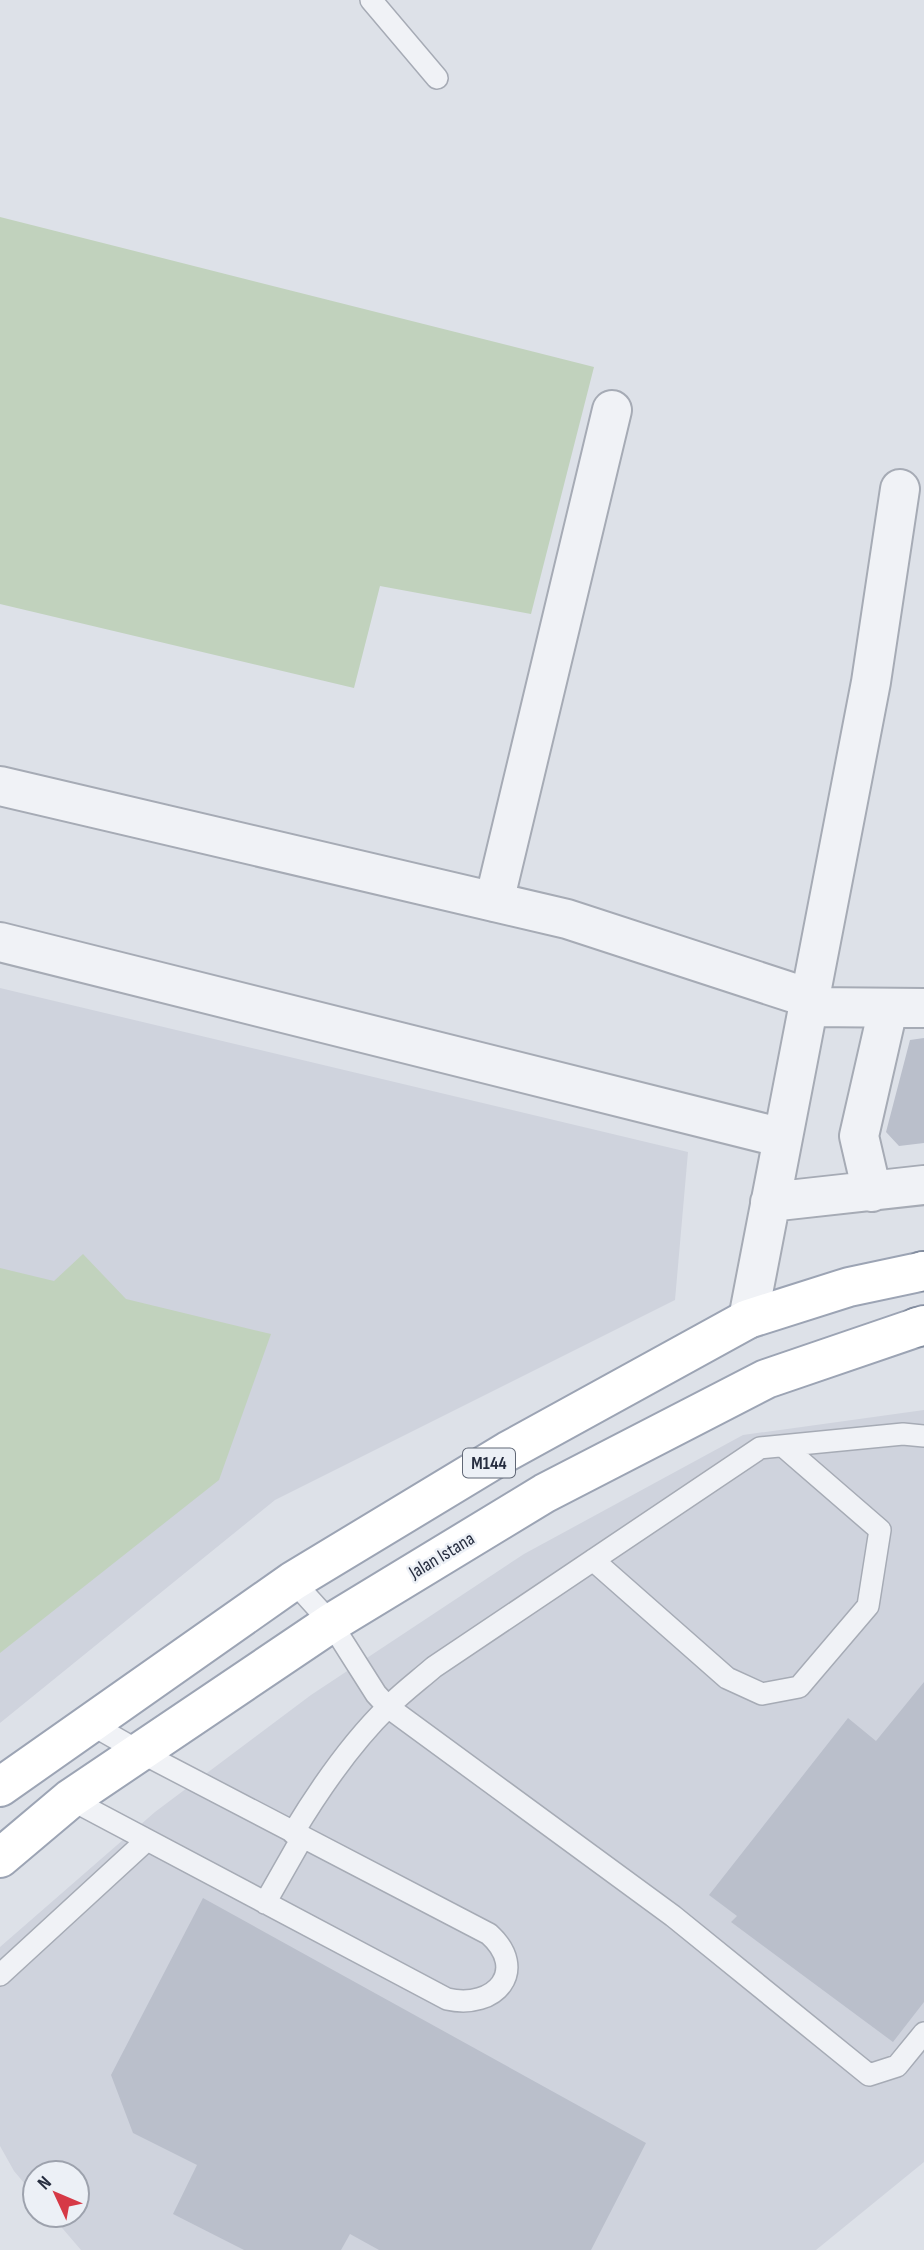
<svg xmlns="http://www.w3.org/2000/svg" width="924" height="2250" viewBox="0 0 924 2250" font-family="'Sofia Sans Condensed',sans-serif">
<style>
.built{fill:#cfd3dd}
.green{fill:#c1d2bd}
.building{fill:#babfcb}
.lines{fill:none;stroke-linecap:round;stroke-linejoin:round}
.lane-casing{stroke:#a6abb5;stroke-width:24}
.street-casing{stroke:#a6abb5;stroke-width:42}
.primary-casing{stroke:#9ca4b4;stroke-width:42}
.highway-casing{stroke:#838d9f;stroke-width:42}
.lane{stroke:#f0f2f6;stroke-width:21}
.street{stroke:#f0f2f6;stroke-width:38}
.primary{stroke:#fff;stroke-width:38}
.highway{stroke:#fff;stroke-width:38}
.labels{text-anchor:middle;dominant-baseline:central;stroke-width:5;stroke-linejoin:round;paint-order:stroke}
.shield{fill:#ecf0f6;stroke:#616876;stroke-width:2}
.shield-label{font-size:18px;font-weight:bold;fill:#262d3f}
.street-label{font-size:19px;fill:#262d3f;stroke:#ecf0f6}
</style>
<rect width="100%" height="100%" fill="#dde1e8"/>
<path class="built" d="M0,988l688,164 -13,148 -400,200 -275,223z
M924,1410v752l-108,88h-735l-30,-35h26v-42h-42v23l-21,-25 -14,-25v-199l155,-135 156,-117 213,-141 219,-119z"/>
<path class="green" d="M0,217l594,150 -63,247 -151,-28 -26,102 -354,-84z
M83,1254l43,45 145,35 -52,146 -219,173v-385l54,13z"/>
<path class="building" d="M924,1038v105l-25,3 -13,-14 24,-92z
M924,1682v320l-31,40 -162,-120 6,-6 -28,-21 139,-177 28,23z
M203,1898l443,245 -55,107h-212l-29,-16 -9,16h-97l-71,-36 24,-49 -64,-32 -22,-58z"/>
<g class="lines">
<defs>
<path id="lane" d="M371,0l66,78
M593,1560l134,118 35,16 37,-7 69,-81 12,-76 -97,-84
M293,1581l38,42 45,71 12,13 285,209 196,159 28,-9 27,-33
M70,1799l377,200c49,11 82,-29 42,-65l-349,-182 -51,-29
M293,1833c27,-45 58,-90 96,-127 14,-14 30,-26 45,-39l326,-219 143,-14 21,2
M265,1903l37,-65
M0,1975l147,-135"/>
<path id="street" d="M0,786l567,133 245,80
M494,902l118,-492
M0,942l783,196
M810,1007l114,1
M872,1192l-13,-56 29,-127
M770,1202l154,-17
M748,1319l123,-637 29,-193"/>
<path id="primary" d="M0,1787l293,-206 215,-130 240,-132 101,-32 75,-16
M0,1858l70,-59 261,-176 214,-130 221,-114 158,-54"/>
<path id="highway" d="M923,1271h1
M917,1327l7,-1"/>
</defs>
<use href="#lane" class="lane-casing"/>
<use href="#street" class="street-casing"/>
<use href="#primary" class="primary-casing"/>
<use href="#highway" class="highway-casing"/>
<use href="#lane" class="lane"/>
<use href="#street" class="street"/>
<use href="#primary" class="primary"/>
<use href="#highway" class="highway"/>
</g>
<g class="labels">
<rect class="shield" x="463" y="1448.5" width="52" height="29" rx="5"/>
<g class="shield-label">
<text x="489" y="1463">M144</text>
</g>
<g class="street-label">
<text transform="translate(442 1556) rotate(-31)">Jalan Istana</text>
</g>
</g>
<g transform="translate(56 2194) rotate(314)"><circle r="33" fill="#ecf0f6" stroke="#9da2ad" stroke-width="2"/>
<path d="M0-5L12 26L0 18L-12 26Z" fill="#d63946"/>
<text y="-10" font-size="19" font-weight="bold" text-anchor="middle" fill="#262d3f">N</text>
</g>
</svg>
